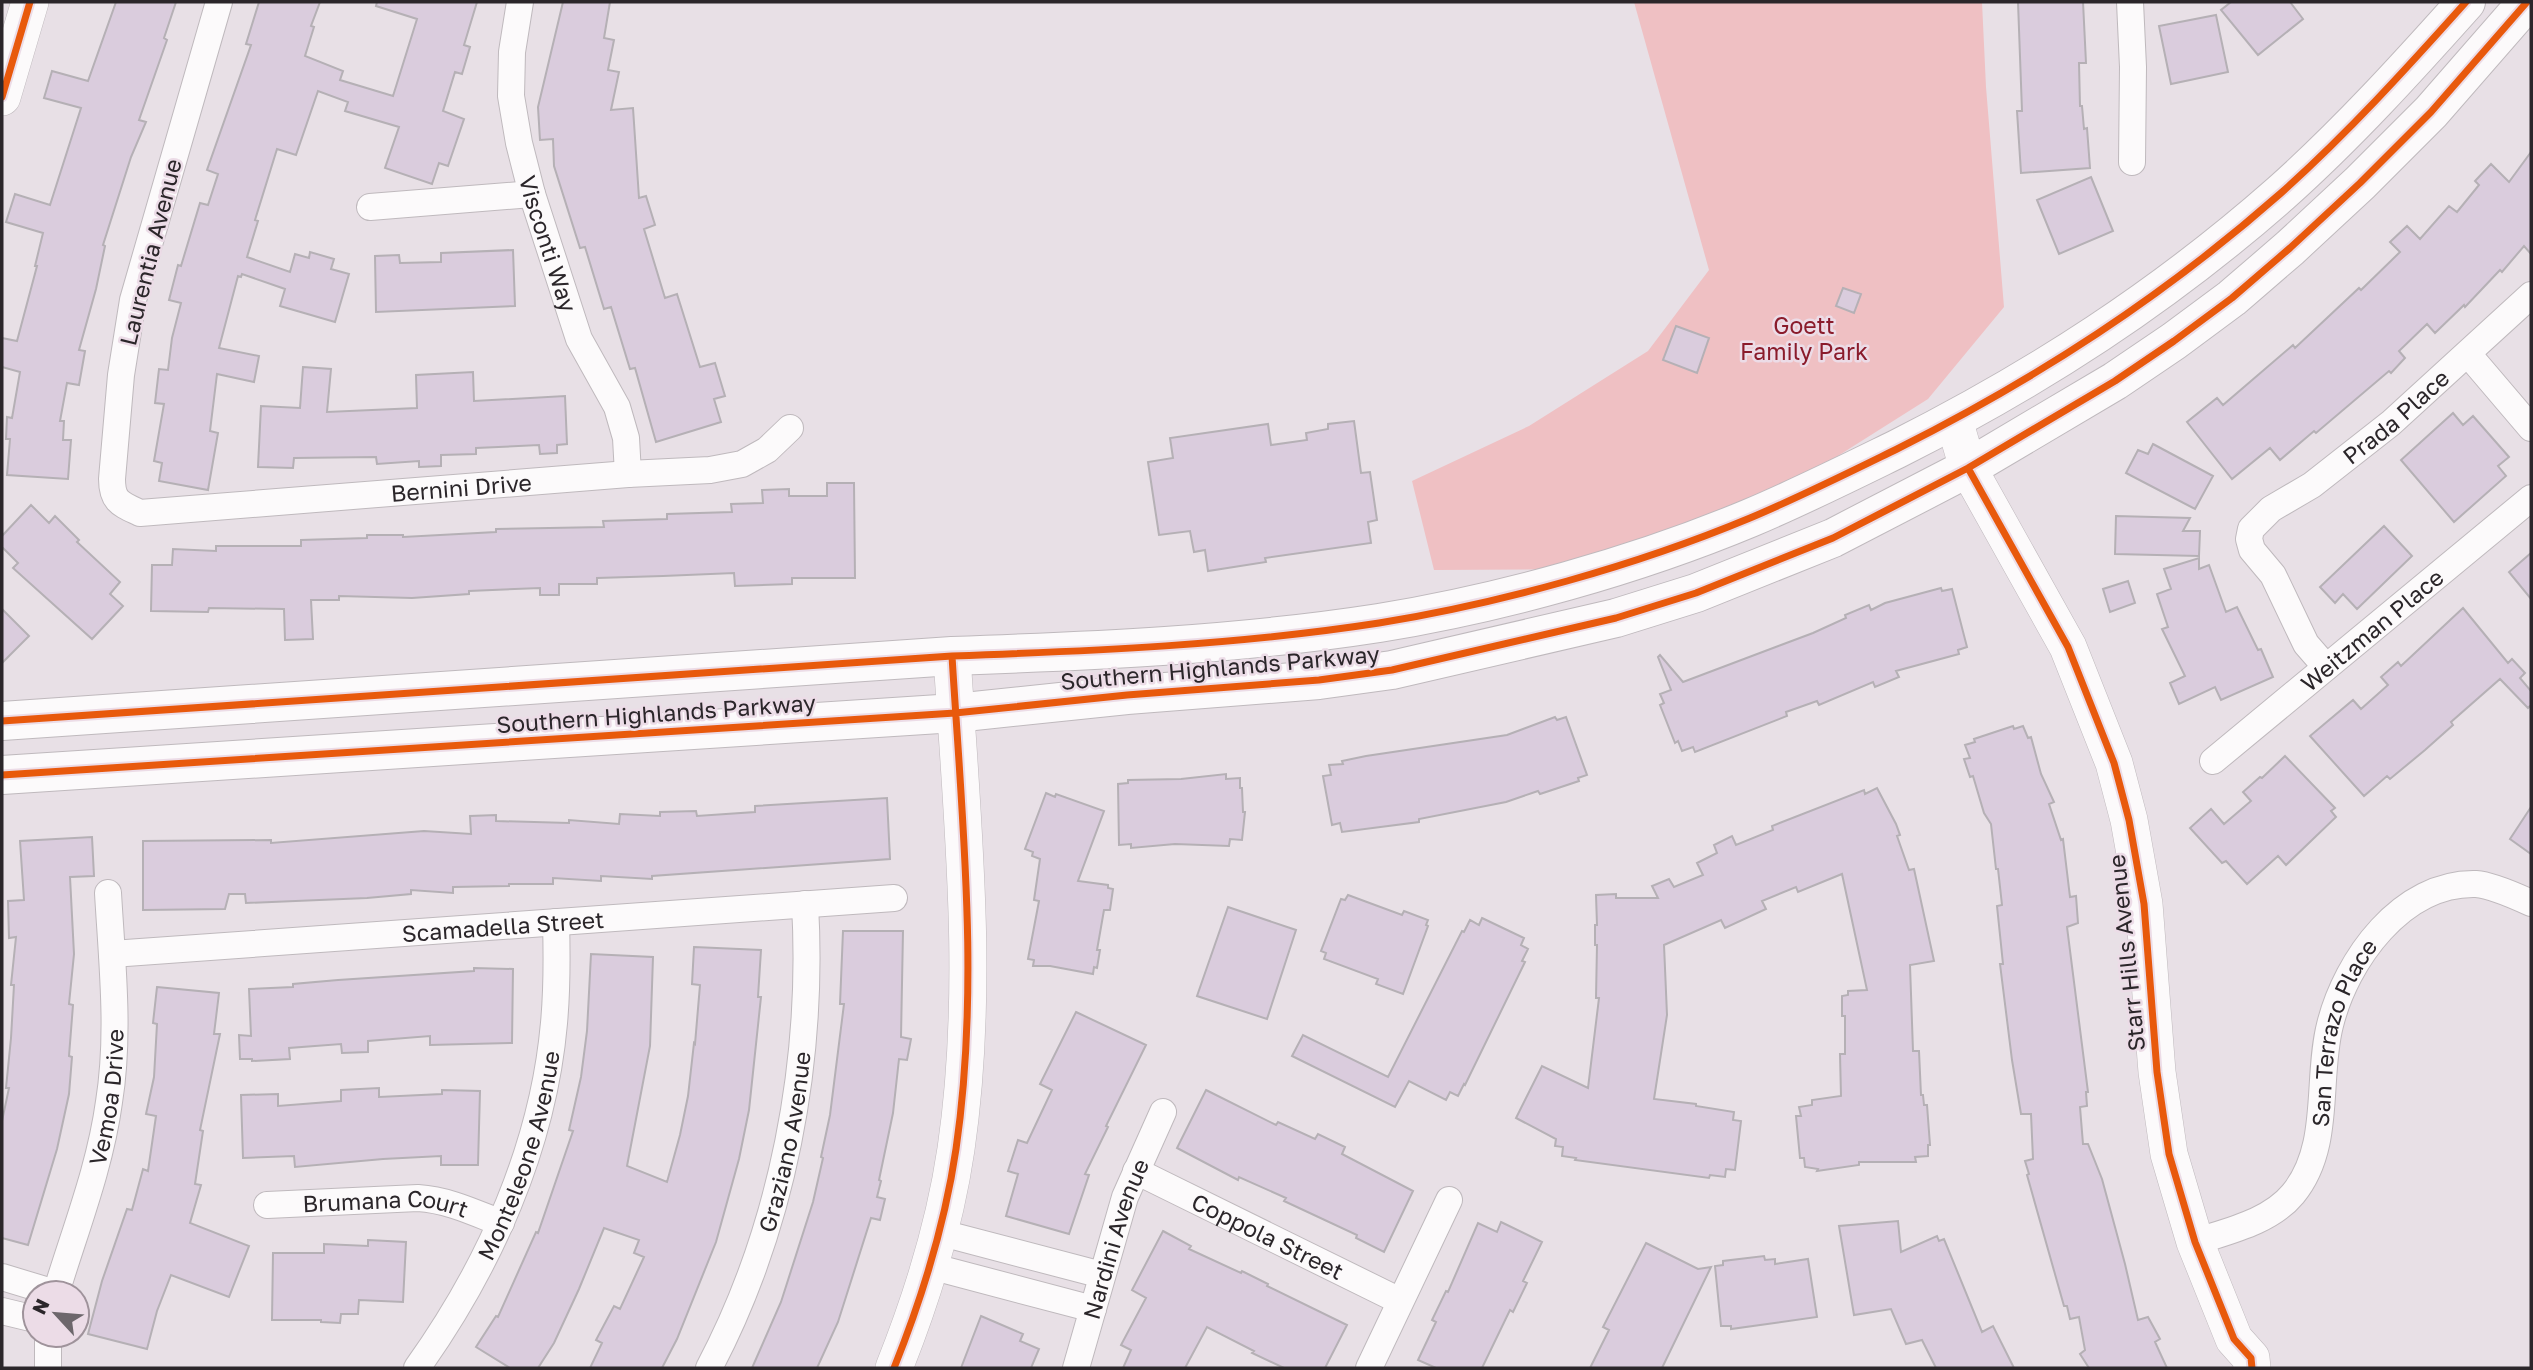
<svg xmlns="http://www.w3.org/2000/svg" width="2533" height="1370" viewBox="0 0 2533 1370" font-family="'Golos Text',sans-serif">
<style>
.green{fill:#efc0c3}
.building{fill:#daccdd;stroke:#b5b0b5;stroke-width:2}
.lines{fill:none;stroke-linecap:round;stroke-linejoin:round}
.street-casing{stroke:#bfb9bd;stroke-width:28}
.secondary-casing{stroke:#bfb9bd;stroke-width:38}
.primary-casing{stroke:#bfb9bd;stroke-width:40}
.street{stroke:#fcfafb;stroke-width:26}
.secondary{stroke:#fcfafb;stroke-width:37}
.primary{stroke:#fcfafb;stroke-width:38}
.cycleway-casing{stroke:#ecdce7;stroke-width:11}
.cycleway{stroke:#e8590c;stroke-width:7}
.labels{text-anchor:middle;dominant-baseline:central;stroke-width:5;stroke-linejoin:round;paint-order:stroke}
.street-label{font-size:23px;fill:#2b262a;stroke:#ecdce7}
.park-label{font-size:23px;fill:#8a1b2b;stroke:#ecdce7}
</style>
<rect width="100%" height="100%" fill="#e8e0e6"/>
<path class="green" d="M1634,2h348l4,85 18,220 -76,92 -185,117 -161,53 -148,1 -22,-89 117,-55 119,-75 61,-81z"/>
<path class="building" d="M116,2h60l-12,36 3,2 -28,80 7,2 -15,35 -28,88 2,1 -9,43 -17,61 6,1 -6,34 -12,-2 -7,38h4l-1,19h8l-3,39 -61,-4 3,-36h-4l1,-22 5,1 8,-46 -18,-5v-29l15,3 20,-75h-2l8,-33 -37,-11 9,-28 35,11 31,-97 -37,-10 8,-27 36,10z
M259,2h61l-9,24 3,1 -9,29 38,15 -3,9 53,16 24,-77 -41,-13 1,-4h100l-13,43 6,2 -8,27 -7,-2 -12,39 21,8 -16,47 -9,-3 -7,21 -47,-16 14,-41 -54,-16 3,-9 -30,-11 -22,64 -19,-6 -22,71 3,1 -11,36 43,15 5,-18 14,4 1,-6 24,7 -3,10 18,5 -14,48 -55,-16 5,-17 -43,-15 -1,3 -3,-1 -19,72 40,8 -5,26 -37,-8 -7,57 8,2 -10,57 -49,-9 3,-18 -8,-2 10,-57 -9,-1 4,-34 9,1 4,-32 9,-35 -12,-3 9,-35 3,1 19,-63 8,2 10,-31 -11,-4 44,-125 -5,-1z
M563,2h47l-6,36 10,2 -6,30 11,2 -8,38 22,-2 6,90 7,-2 9,29 -11,4 21,69 12,-4 23,73 15,-4 10,33 -11,3 7,23 -65,20 -21,-74 -5,1 -19,-62 -7,2 -19,-62 -5,1 -26,-82 -1,-27 -13,1 -2,-33z
M2018,2h65l3,61h-7l1,43h2l2,23 3,-1 3,40 -69,5 -4,-62h5z
M2231,2h59l13,17 -45,36 -37,-45z
M2216,15l12,57 -57,12 -12,-58z
M2531,152v102l-7,-8 -22,26 -2,-2 -35,37 -1,-2 -29,28 -8,-9 -28,27 6,7 -14,15 -2,-2 -73,62 -2,-2 -34,29 -10,-12 -38,31 -45,-57 30,-24 6,7 70,-60 2,3 64,-60 2,2 39,-38 -10,-10 17,-16 13,13 29,-33 8,6 22,-27 -4,-4 16,-17 18,18z
M2091,177l22,54 -54,23 -22,-54z
M513,250l2,56 -139,6 -1,-56 24,-1 1,8 41,-1v-9z
M1843,288l18,6 -7,19 -18,-7z
M1676,326l33,12 -12,35 -34,-13z
M303,367l28,2 -4,43 90,-4 -1,-33 57,-3 1,29 91,-5 2,48 -10,1v8l-17,1 -1,-9 -63,3v6l-35,1v11l-22,1v-6l-42,3 -1,-7 -82,1 -1,10 -35,-1 3,-61 39,2z
M2453,413l10,12 10,-9 36,41 -11,9 8,10 -52,46 -53,-62z
M1354,421l7,52 9,-1 7,48 -9,2 3,21 -106,15 1,4 -58,9 -3,-21 -11,2 -4,-21 -31,4 -11,-73 25,-4 -3,-20 98,-14 3,21 36,-5 -1,-7 22,-4v-5z
M2153,444l60,32 -18,33 -69,-36 12,-23 10,4z
M827,483h27l1,95h-63v6l-57,2 -1,-13 -71,3 -66,2v6h-38v11h-19v-7l-71,3v3l-57,4 -73,-2v4h-28l2,39 -28,1 -1,-31 -75,-1 -1,4 -57,-1 1,-46h20l1,-16 43,2v-5h85v-6l66,-2v-3h36v2l93,-5v-3l108,-2 -1,-6 64,-2v-5l65,-2 -1,-8 32,-1 -1,-13 27,-1v7h38z
M31,505l18,18 6,-7 24,24 -2,2 43,40 -10,12 13,12 -31,33 -79,-71 5,-5 -16,-16v-11z
M2116,516l74,2 -7,13h17l-1,25 -84,-2z
M2384,526l28,30 -55,53 -14,-15 -8,9 -15,-16z
M2531,553v46l-22,-27z
M2199,558v11l10,-4 17,47 11,-5 21,43 3,-1 12,28 -52,23 -6,-13 -36,17 -9,-21 15,-7 -23,-47 6,-2 -11,-33 14,-5 -7,-20z
M2128,581l7,22 -25,9 -7,-23z
M1941,588l1,3 10,-2 15,58 -9,3 1,4 -63,17 3,6 -24,10 -2,-5 -54,23 -2,-4 -31,11 1,4 -92,36 -2,-5 -11,4 -4,-10 -3,2 -15,-38 4,-2 -4,-9 11,-4 -13,-33 2,-2 23,27 130,-49 33,-15 -1,-3 24,-10 2,5 14,-7z
M2463,608l45,55 4,-4 13,14 -5,5 11,13v14l-3,3 -28,-29 -49,43 2,3 -28,25 -35,29 -3,-3 -23,20 -54,-60 43,-36 8,9 27,-24 -7,-8 17,-15 3,4z
M2,609l27,27 -27,27z
M1555,717l2,3 9,-3 21,58 -9,3 1,3 -39,13 -2,-3 -32,11 -87,17v3l-77,10 -2,-9 -8,2 -9,-49 8,-1 -2,-10 14,-1 -1,-3 24,-5 141,-21z
M2013,726l1,3 9,-3 5,12 3,-1 10,37 13,28 -5,2 12,36 2,-1 7,58 6,-1 2,27 -11,4 21,165h-2l1,14 -7,1 3,37h5l14,35 23,85 13,56 10,-3 12,22 -5,3 12,26h-78l-9,-14 5,-4 -6,-33 -9,2 -3,-13h-3l-37,-131 2,-1 -4,-13 8,-2 -2,-45h-10l-9,-54 -12,-96h3l-6,-58 5,-1 -4,-36h-2l-5,-45 -7,-11 -11,-37 -3,1 -6,-18 6,-1 -5,-13 10,-3 -1,-3z
M2285,756l50,52 -4,3 5,6 -50,48 -8,-9 -31,28 -21,-23 -4,2 -32,-35 21,-19 13,15 27,-23 -8,-9 17,-15 2,1z
M1226,774v5l14,-1v10h2l1,24h2l-3,28 -12,-1 -1,7 -54,-2 -44,4v-4l-12,1 -1,-61 10,-1v-3l53,-1z
M1877,788l19,36 4,11 -3,1 12,34 5,-1 20,92 -24,4 3,86h6l2,44h2l1,10h3l3,40h-2v11l-13,1 1,5h-57v3l-42,6 1,-2 -13,-2 -1,-9h-4l-4,-42h5l-2,-9 13,-2v-5l29,-4 -1,-42h5v-38h-3v-20l6,-1v-4l19,-1 -25,-116 -44,18 -2,-5 -34,14 4,8 -41,19 -4,-8 -57,25 3,70 -13,84 42,5v2l38,6 -1,8 8,1 -6,49 -9,-1 -1,8 -15,-2 -1,3 -134,-18 1,-2 -14,-2 1,-9 -8,-1 1,-7 -40,-21 26,-52 46,22 11,-90h-3l1,-53h-2v-20h2l-1,-30 20,-1v4h42l-6,-12 17,-7 5,8 29,-12 -6,-12 20,-10 -3,-8 18,-9 4,9 37,-15 -1,-4 92,-36 1,4z
M1046,793l9,4 1,-3 48,17 -26,70 30,4v3l5,1 -3,21h-6l-7,40h3l-3,18 -3,-1 -1,7 -43,-8h-17l1,-6 -6,-1 11,-58 -5,-1 6,-41 -8,-3 1,-4 -8,-3z
M887,798l3,61 -238,17v3l-51,-3v5l-48,-3v6h-44v2l-56,1v6l-42,-3v4l-44,4 -121,5 -1,-9h-16l-4,15 -82,1v-69l128,-1v3l153,-12 47,3 -1,-18 26,-1v6l73,2v-3l50,4 1,-10 40,2v-4l36,-1 1,5 58,-4v-6z
M2531,807v47l-21,-15z
M92,837l2,39 -24,1 4,77 -5,50 4,1 -4,51 3,1 -3,37 -12,55 -29,96 -26,-7v-117l7,-33h-3l5,-50 3,-53h-3l5,-48 -7,1 -1,-37 16,-1 -4,-59z
M1348,895l54,20 2,-4 24,9 -2,5 2,1 -25,68 -27,-10 2,-5 -54,-20 2,-6 -5,-2 20,-52 4,1z
M1228,907l68,23 -29,89 -70,-23z
M1482,918l42,20 -3,7 7,4 -6,12 3,1 -60,123 -1,-1 -6,12 -8,-4 -4,8 -37,-19 -14,26 -103,-51 11,-21 85,42 74,-146 2,1 6,-12 9,5z
M843,931h60l-2,106 10,2 -4,21 -8,-1 -6,54 -14,67 2,1 -4,16 8,2 -5,21 -9,-2 -33,104 -21,46h-65l29,-66 32,-100 10,-44 -2,-1 9,-42 14,-111h-4z
M694,947l67,3 -3,47h3l-12,113 -10,49 -23,83 -39,97 -15,29h-72l12,-25 -6,-3 18,-34 6,3 24,-52 -10,-4 5,-13 -35,-12 -25,61 -25,54 -16,25h-28l-34,-21 20,-31 2,1 38,-85 2,1 35,-102 -4,-1 12,-53 6,-46 4,-77 62,3 -3,89 -23,120 40,16 13,-47 8,-39 6,-53 1,1 5,-59 -8,-1z
M474,968l39,1 -1,74 -82,2v-9l-62,5v11l-26,1 -1,-9 -52,4 1,11 -38,2v-2h-12l-1,-24 12,1 -2,-47 44,-2v-3l45,-4 136,-9z
M157,987l62,6 -5,41h6l-20,96 3,1 -8,53 6,1 -11,38 59,23 -20,51 -58,-22 -14,36 -10,38 -59,-15 14,-53 25,-72 5,1 11,-41 5,2 8,-55 -10,-2 8,-37 3,-53 -4,-1z
M1076,1012l70,33 -40,81 2,1 -23,47 4,1 -20,59 -63,-18 12,-42 -10,-3 10,-31 9,3 25,-53 -12,-6z
M379,1088v9l63,-3v-4l38,1 -2,74h-37v-9l-58,3 -88,8 -1,-11 -51,2 -2,-63 37,-1v12l63,-5v-11z
M1206,1090l70,35 2,-3 37,17 3,-5 27,13 -3,7 71,37 -29,61 -28,-14 1,-3 -73,-34 2,-3 -47,-21 -1,3 -61,-32z
M1898,1221l3,31 36,-16 2,5 5,-2 38,93 11,-6 21,42h-78l-14,-28 -16,4 -15,-35 -37,6 -15,-89z
M1501,1222l41,20 -19,39 4,2 -14,29 -3,-2 -28,58h-46l-18,-8 18,-38 -4,-2 14,-29 2,1 30,-69 19,9z
M1163,1231l28,15 -2,3 52,24 1,-2 26,13 -1,2 80,39 -22,43h-41l-32,-15 2,-2 -47,-24 -22,41h-62l8,-18 -10,-5 25,-47 -14,-8z
M368,1240l38,2 -3,60 -44,-2 -1,14h-17l-1,9 -19,-1v-2h-49l1,-67h51v-9l44,2z
M1646,1243l52,26 13,-2 -49,101h-72l19,-38 -6,-3z
M1764,1256l1,4 10,-1v5l33,-5 9,58 -86,12v-3h-10l-6,-60 8,-1v-4z
M981,1316l42,18 -3,7 19,8 -8,19h-70z"/>
<g class="lines">
<defs>
<g id="street">
<path id="s1" d="M219,2l-86,298 -12,75 -9,104c0,23 9,25 28,34l488,-39 82,-4 32,-6 25,-14 23,-22"/>
<path id="s2" d="M520,2l-8,50 -1,44 8,47 13,51 47,145 38,68 9,31 2,36"/>
<path d="M2130,2l3,65 -1,95"/>
<path d="M370,207l162,-13"/>
<path d="M2468,354l63,74"/>
<path id="s3" d="M2326,667l-20,-23 -33,-69 -21,-25 -3,-11 2,-10 20,-20 41,-24 79,-62 140,-128"/>
<path id="s4" d="M2213,761l318,-263"/>
<path id="s5" d="M112,954l782,-56"/>
<path id="s6" d="M1136,1171l264,130"/>
<path id="s7" d="M267,1205l151,-7c30,2 55,14 83,25"/>
<path d="M938,1232l164,43"/>
<path id="s8" d="M2195,1242c33,-11 75,-20 98,-48 39,-47 23,-115 37,-169 16,-65 72,-143 146,-141 15,1 42,13 55,19"/>
<path d="M930,1266l163,43"/>
<path d="M2,1277l53,16"/>
<path id="s9" d="M56,1293c19,-63 44,-125 53,-191 11,-68 3,-140 -1,-209"/>
<path d="M2,1311l33,8"/>
<path d="M48,1335v33"/>
<path id="s10" d="M417,1368c72,-101 126,-220 137,-345 3,-33 3,-67 2,-101"/>
<path id="s11" d="M709,1368c74,-140 105,-307 96,-464"/>
<path id="s12" d="M1076,1368l49,-171 38,-85"/>
<path d="M1369,1368l80,-168"/>
</g>
<path id="secondary" d="M2,97l28,-95
M1954,420l14,48 100,179 46,116 15,57 15,84 13,168 12,82 26,88 39,97 17,19 1,10
M894,1368c28,-70 51,-144 62,-219 24,-164 6,-329 -4,-493"/>
<path id="primary" d="M2,721l950,-65c142,-5 285,-11 427,-33 122,-20 256,-57 371,-105 50,-21 98,-45 147,-69 141,-71 266,-152 384,-256 66,-59 126,-125 185,-191
M2,775l953,-62 172,-18 192,-15 73,-10 224,-52 80,-25 137,-55 135,-70 147,-87 59,-40 58,-43 58,-50 70,-65 71,-71 96,-110"/>
</defs>
<use href="#street" class="street-casing"/>
<use href="#secondary" class="secondary-casing"/>
<use href="#primary" class="primary-casing"/>
<use href="#street" class="street"/>
<use href="#secondary" class="secondary"/>
<use href="#primary" class="primary"/>
<defs>
<path id="cycleway" d="M2,97l28,-95
M1968,468l100,179 46,116 15,57 15,84 13,168 12,82 26,88 39,97 17,19 1,10
M2,721l950,-65c142,-5 285,-11 427,-33 122,-20 256,-57 371,-105 50,-21 98,-45 147,-69 141,-71 266,-152 384,-256 66,-59 126,-125 185,-191
M2,775l953,-62 172,-18 192,-15 73,-10 224,-52 80,-25 137,-55 135,-70 147,-87 59,-40 58,-43 58,-50 70,-65 71,-71 96,-110
M894,1368c28,-70 51,-144 62,-219 24,-164 6,-329 -4,-493"/>
</defs>
<use href="#cycleway" class="cycleway-casing"/>
<use href="#cycleway" class="cycleway"/>
</g>
<g class="labels">
<g class="street-label">
<text stroke="none"><textPath href="#s2" startOffset="247">Visconti Way</textPath></text>
<text transform="translate(150 252) rotate(-76)">Laurentia Avenue</text>
<text stroke="none"><textPath href="#s3" startOffset="345">Prada Place</textPath></text>
<text stroke="none"><textPath href="#s1" startOffset="861">Bernini Drive</textPath></text>
<text stroke="none"><textPath href="#s4" startOffset="206">Weitzman Place</textPath></text>
<text transform="translate(1220 667) rotate(-5)">Southern Highlands Parkway</text>
<text transform="translate(656 713) rotate(-4)">Southern Highlands Parkway</text>
<text stroke="none"><textPath href="#s5" startOffset="392">Scamadella Street</textPath></text>
<text transform="translate(2126 953) rotate(-96)">Starr Hills Avenue</text>
<text stroke="none"><textPath href="#s8" startOffset="282">San Terrazo Place</textPath></text>
<text stroke="none"><textPath href="#s9" startOffset="203">Vemoa Drive</textPath></text>
<text stroke="none"><textPath href="#s11" startOffset="240">Graziano Avenue</textPath></text>
<text stroke="none"><textPath href="#s10" startOffset="238">Monteleone Avenue</textPath></text>
<text stroke="none"><textPath href="#s7" startOffset="119">Brumana Court</textPath></text>
<text stroke="none"><textPath href="#s6" startOffset="147">Coppola Street</textPath></text>
<text stroke="none"><textPath href="#s12" startOffset="135">Nardini Avenue</textPath></text>
</g>
<g class="park-label">
<text x="1804" y="325">Goett<tspan x="1804" dy="26">Family Park</tspan></text>
</g>
</g>
<rect width="2533" height="1370" fill="none" stroke="#2b262a" stroke-width="7"/>
<g transform="translate(56 1314) rotate(296)"><circle r="33" fill="#ecdce7" stroke="#9f939b" stroke-width="2"/>
<path d="M0-5L12 26L0 18L-12 26Z" fill="#6d676c"/>
<text y="-10" font-size="19" font-weight="bold" text-anchor="middle" fill="#2b262a">N</text>
</g>
</svg>
